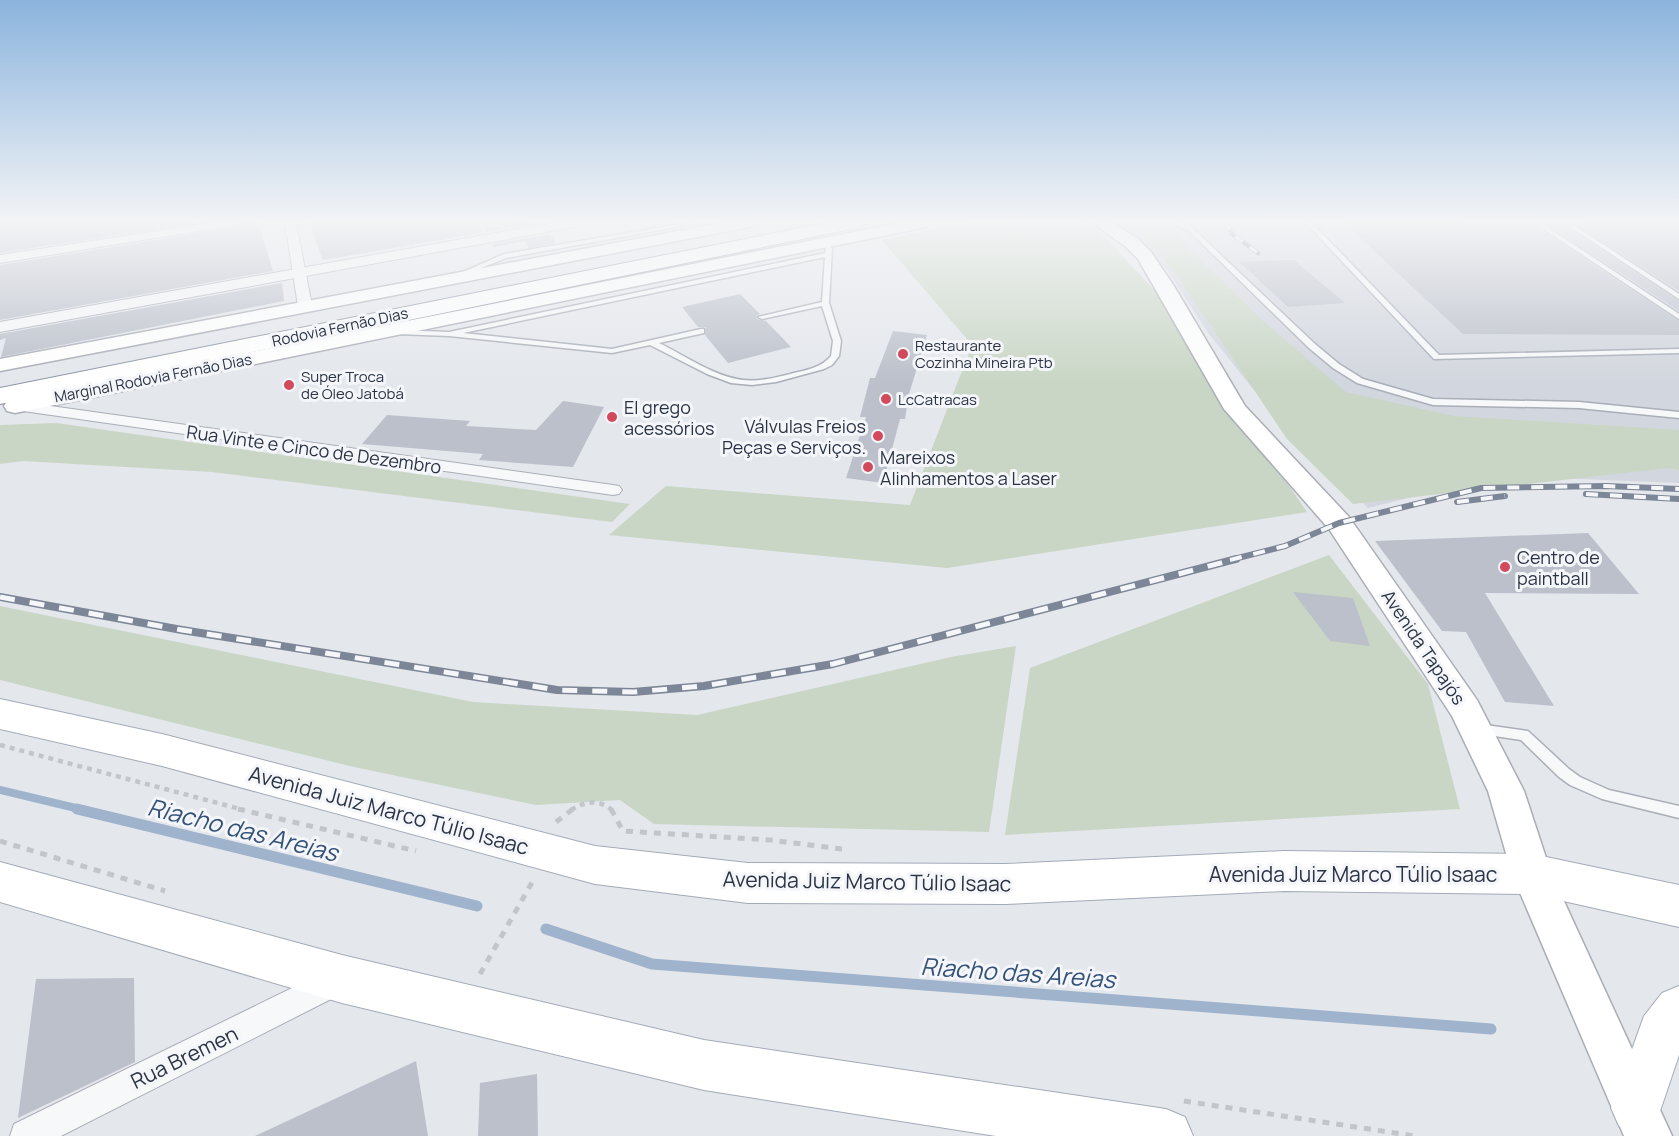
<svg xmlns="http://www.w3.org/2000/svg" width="1679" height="1136" viewBox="0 0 1679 1136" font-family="Manrope,sans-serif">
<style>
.built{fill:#d2d6de}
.green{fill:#c9d6c5}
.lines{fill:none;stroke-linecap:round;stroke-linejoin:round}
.stream-far1{stroke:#9fb4cc;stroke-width:8}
.stream{stroke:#9fb4cc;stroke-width:11}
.building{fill:#bbc0ca}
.service-casing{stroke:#a9aeb7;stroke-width:3}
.minor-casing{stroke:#a9aeb7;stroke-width:2}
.tertiary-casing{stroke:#a9aeb7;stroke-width:2}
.secondary-casing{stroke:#a9aeb7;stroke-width:3}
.primary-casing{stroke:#a3abb8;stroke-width:2}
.motorway-casing{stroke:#8b94a3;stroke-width:2}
.path-far1{stroke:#c2c5cb;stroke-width:4.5;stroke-dasharray:5 5;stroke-linecap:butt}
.path{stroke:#c2c5cb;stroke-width:5;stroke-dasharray:7 7;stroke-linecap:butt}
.service{fill:#f7f8fa;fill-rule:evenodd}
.minor{fill:#f7f8fa;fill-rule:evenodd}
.tertiary{fill:#f7f8fa;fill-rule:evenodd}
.secondary{fill:#fff;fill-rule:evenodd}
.primary{fill:#fff;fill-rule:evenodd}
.motorway{fill:#fff;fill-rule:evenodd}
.rail-far2-casing{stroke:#7d8696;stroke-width:4.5}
.rail-far1-casing{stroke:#7d8696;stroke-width:6}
.rail-casing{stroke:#7d8696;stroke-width:8}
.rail-far2{stroke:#f4f6f9;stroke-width:3;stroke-dasharray:9;stroke-linecap:butt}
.rail-far1{stroke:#f4f6f9;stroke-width:4;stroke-dasharray:12;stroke-linecap:butt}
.rail{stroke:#f4f6f9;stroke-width:5;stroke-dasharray:15;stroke-linecap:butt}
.poi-dot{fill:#d1495b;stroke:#f4f6f9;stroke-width:2}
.labels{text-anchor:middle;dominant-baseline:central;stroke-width:6;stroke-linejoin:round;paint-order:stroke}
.far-street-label{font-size:15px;fill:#2b3445;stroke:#f4f6f9}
.far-poi-label{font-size:15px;fill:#2b3445;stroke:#f4f6f9;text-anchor:start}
.poi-label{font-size:18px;fill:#2b3445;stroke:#f4f6f9;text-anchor:start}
.street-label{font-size:18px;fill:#2b3445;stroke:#f4f6f9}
.near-street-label{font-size:21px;fill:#2b3445;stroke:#f4f6f9}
.near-water-label{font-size:24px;font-style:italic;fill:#34527a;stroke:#f4f6f9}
</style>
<rect width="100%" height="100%" fill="#e4e7ec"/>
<path class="built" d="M1106,222h573v261l-124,-5 -103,9 -84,21 -90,-88 -69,-86 -42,-64 -35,-37z"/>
<path class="green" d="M972,222h103l20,4 60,65 152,221 -360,56 -338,-33 57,-49 244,19 62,-160 -90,-105z
M1116,222h40l12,6 95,93 83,71 108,24 225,14v40l-11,-2 -315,36 -66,-65 -108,-161 -33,-41z
M56,423l574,81 -18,18 -400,-50 -189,-11 -23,3v-39z
M1329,555l99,129 32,125 -455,26 25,-167z
M0,606l473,96 224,13 254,-58 65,-11 -27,186 -335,-8 -34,-24 -84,5 -182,-38 -354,-87z"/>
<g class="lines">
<path class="stream-far1" d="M0,790l84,20"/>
<path class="stream" d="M77,809l400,97
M546,929l106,35 839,65"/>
</g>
<path class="building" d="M0,222h205l-205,31z
M244,222h14l15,49 -273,49v-55l236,-38z
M309,222h233l-56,10 -6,-10 1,11 -158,27z
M1343,222h118l6,5h69l143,94v14l-216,-1z
M1577,222h102v69l-99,-64h5z
M1550,227h16l113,74v10z
M550,234l6,9 -27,5 -4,-7 -31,6 -2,-3z
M1294,260l51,43 -57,4 -49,-45z
M282,283l2,18 -283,56 5,-19 -6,2v-6z
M740,294l20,20 -4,2 1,3 9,2 25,26 -63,16 -23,-28 1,-8h-8l-16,-20z
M893,331l34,4 -18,59 -4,25h-5l-17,64 -37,-5 20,-61h-6l10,-39h5z
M563,401l41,6 -31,60 -94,-7 4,-6 -121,-10 25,-29 83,6 -4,5 70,4z
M1588,533l51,61 -154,-1 69,113 -49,-4 -39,-70 -24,-1 -67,-90z
M1293,592l60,6 17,48 -40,-5z
M134,978l1,84 -117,56 18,-139z
M416,1061l12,75h-173z
M537,1074l1,62h-60l2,-53z"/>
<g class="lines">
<defs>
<path id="service" d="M693,222h11l-198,36 -45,18 -5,-1 48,-21z
M1169,222h7l5,2 -1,-2h6l129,122 24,20 24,15 70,20 146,3 100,10v6l-100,-10 -146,-3 -76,-22 -24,-15 -24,-20 -120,-117z
M1305,222h6l128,133 240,-6v4l-245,6z
M1533,222h6l140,92v5z
M1563,222h6l110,72v5z
M829,246l3,2 -3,55 12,38 -2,15 -7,9 -8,4 -48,13 -24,3 -21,-2 -24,-9 -57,-29 -38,8 -163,-17 -52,-2 -4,-2 4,-2 52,2 376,-79 1,-5zM825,257l-3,45 -64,15 4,2 60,-13 11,35 -2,15c-9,11 -24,14 -37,17 -16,4 -34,9 -51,7 -28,-3 -59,-25 -84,-37l45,-10v-4h-3l-89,20 -149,-16z
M1479,724l49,7 41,38 11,8 29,13 70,16v12l-77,-19 -32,-14 -11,-8 -38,-37 -46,-7 -2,-4 2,-4z"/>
<path id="minor" d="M217,222h25l-6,3 -236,38v-8z
M285,222h11l16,84 -2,3 -5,1 -7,-4z
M15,401l598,84 6,1 3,4 -3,4 -6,1 -604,-86 -2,-3z
M335,967l10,5 5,10 -5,10 -284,144h-51l4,-12z"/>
<path id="tertiary" d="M557,222h29l-7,4 -579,106v-10z"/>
<path id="secondary" d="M726,222h32l-8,5 -750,144v-12z
M904,222h30l-8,5 -911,186 -8,-2 -3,-5 3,-5 8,-2z
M1092,222h19l27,17 13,13 23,34 71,120 104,111 128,183 47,91 27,82 121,263h-48l-112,-262 -24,-83 -36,-75 -123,-187 -105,-120 -86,-150 -12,-12z"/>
<path id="primary" d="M0,699l162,35 433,112 153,17 257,1 279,-13 248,3 147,31v42l-147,-33 -248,-3 -279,13 -257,-1 -153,-19 -433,-118 -162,-37z
M0,862l342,93 362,85 462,69 19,8 8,19h-197l-292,-46 -362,-87 -342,-101z
M1679,986v69l-24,71 -18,8 -18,-8 -8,-18 33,-92 18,-23z"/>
<path id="motorway" d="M830,222h36l-3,4 -7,2 -856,176v-16z"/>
</defs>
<use href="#service" class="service-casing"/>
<use href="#minor" class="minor-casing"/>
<use href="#tertiary" class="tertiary-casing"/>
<use href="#secondary" class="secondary-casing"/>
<use href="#primary" class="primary-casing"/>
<use href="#motorway" class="motorway-casing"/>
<path class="path-far1" d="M0,745l244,65
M571,810c14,-9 28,-11 41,0"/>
<path class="path" d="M238,809l178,42
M611,809l12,22 147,9 72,9
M556,822l17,-13
M0,841l165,50
M480,974l54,-95
M1184,1101l231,35"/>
<use href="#service" class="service"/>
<use href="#minor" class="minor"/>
<use href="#tertiary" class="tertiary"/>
<use href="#secondary" class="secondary"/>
<use href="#primary" class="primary"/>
<use href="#motorway" class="motorway"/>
<defs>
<path id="rail-far2" d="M1225,222l7,12 26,19"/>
<path id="rail-far1" d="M1586,494l93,5
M1457,502l48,-6
M1230,560l55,-14 54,-23 142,-35 125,-2 73,3"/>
<path id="rail" d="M0,597l182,33 375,60 76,2 71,-6 129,-22 403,-105"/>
</defs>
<use href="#rail-far2" class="rail-far2-casing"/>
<use href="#rail-far1" class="rail-far1-casing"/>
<use href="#rail" class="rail-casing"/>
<use href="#rail-far2" class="rail-far2"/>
<use href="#rail-far1" class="rail-far1"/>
<use href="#rail" class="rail"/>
</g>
<linearGradient id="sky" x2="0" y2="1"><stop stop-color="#8bb4dd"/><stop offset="0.58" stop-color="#f3f4f6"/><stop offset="1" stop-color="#f3f4f6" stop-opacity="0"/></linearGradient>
<rect width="1679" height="381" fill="url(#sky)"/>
<g class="poi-dot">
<circle cx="903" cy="354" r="6"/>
<circle cx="289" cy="385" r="6"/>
<circle cx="886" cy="399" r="6"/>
<circle cx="612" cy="417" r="6"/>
<circle cx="878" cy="436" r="6"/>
<circle cx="868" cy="467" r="6"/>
<circle cx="1505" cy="567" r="6"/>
</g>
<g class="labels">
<g class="far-street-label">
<text transform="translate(340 327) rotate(-12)">Rodovia Fernão Dias</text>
<text transform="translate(153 378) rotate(-11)">Marginal Rodovia Fernão Dias</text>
</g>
<g class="far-poi-label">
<text x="915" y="345">Restaurante<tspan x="915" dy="17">Cozinha Mineira Ptb</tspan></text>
<text x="301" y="376">Super Troca<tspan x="301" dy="17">de Óleo Jatobá</tspan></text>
<text x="898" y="399">LcCatracas</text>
</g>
<g class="poi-label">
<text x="624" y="407">El grego<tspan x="624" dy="21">acessórios</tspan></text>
<text x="866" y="426" text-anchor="end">Válvulas Freios<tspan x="866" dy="21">Peças e Serviços.</tspan></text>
<text x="880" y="457">Mareixos<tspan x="880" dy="21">Alinhamentos a Laser</tspan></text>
<text x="1517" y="557">Centro de<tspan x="1517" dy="21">paintball</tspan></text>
</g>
<g class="street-label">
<text transform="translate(314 449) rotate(8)">Rua Vinte e Cinco de Dezembro</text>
<text transform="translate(1424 647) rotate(56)">Avenida Tapajós</text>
</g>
<g class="near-street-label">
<text transform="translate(389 810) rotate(15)">Avenida Juiz Marco Túlio Isaac</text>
<text x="1353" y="874">Avenida Juiz Marco Túlio Isaac</text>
<text transform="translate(867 881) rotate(1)">Avenida Juiz Marco Túlio Isaac</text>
<text transform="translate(184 1057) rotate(-26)">Rua Bremen</text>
</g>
<g class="near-water-label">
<text transform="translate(243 829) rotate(14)">Riacho das Areias</text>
<text transform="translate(1018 972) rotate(4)">Riacho das Areias</text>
</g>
</g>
</svg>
